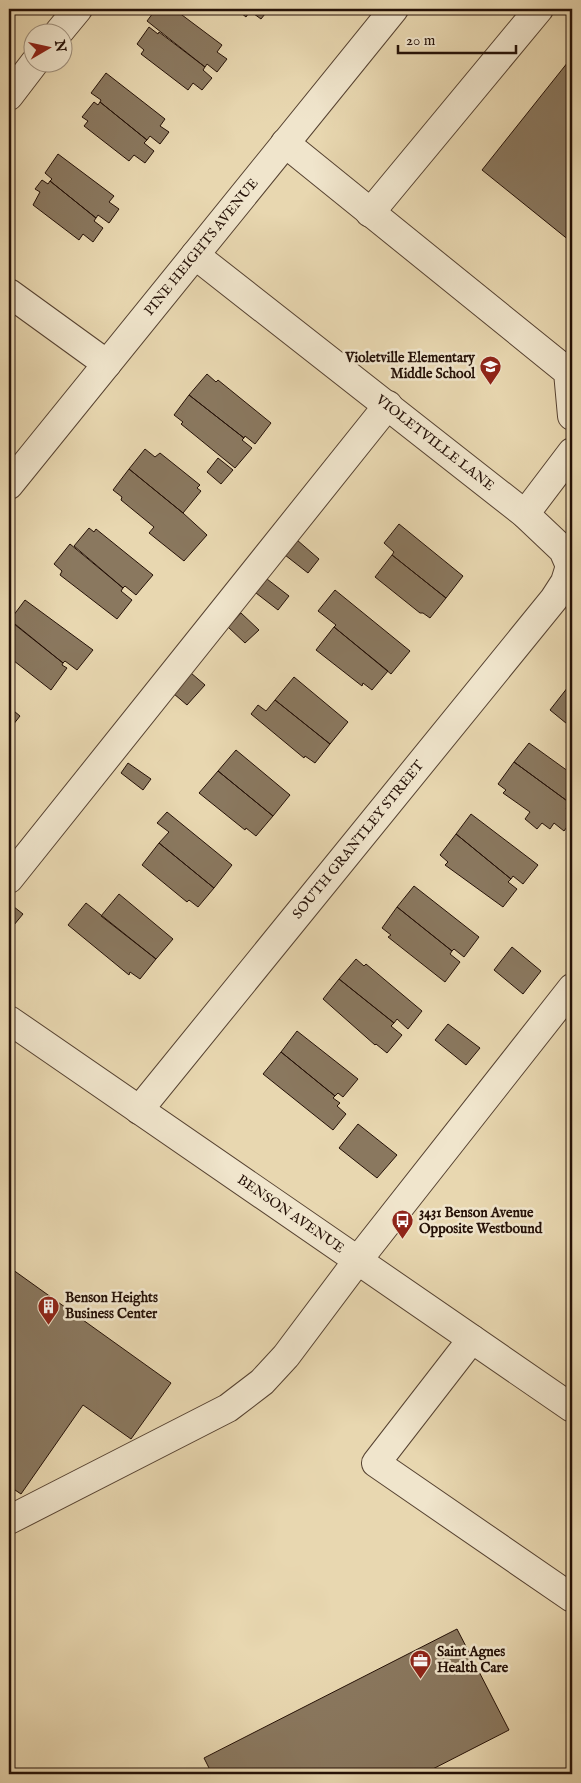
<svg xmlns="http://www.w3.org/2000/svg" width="581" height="1783" viewBox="0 0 581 1783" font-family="'IM FELL English',serif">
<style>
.building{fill:#8a785f;stroke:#251107}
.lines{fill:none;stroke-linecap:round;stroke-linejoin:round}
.minor-casing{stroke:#564231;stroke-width:30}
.minor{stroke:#f0e5cc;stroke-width:28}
.labels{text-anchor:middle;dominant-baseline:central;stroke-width:5;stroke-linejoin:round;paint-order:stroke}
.street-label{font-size:14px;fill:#251107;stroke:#f0e5cc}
.poi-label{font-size:14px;font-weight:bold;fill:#251107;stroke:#f0e5cc;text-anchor:start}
</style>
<rect width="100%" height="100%" fill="#e8d7b0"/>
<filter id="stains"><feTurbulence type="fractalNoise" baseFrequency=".004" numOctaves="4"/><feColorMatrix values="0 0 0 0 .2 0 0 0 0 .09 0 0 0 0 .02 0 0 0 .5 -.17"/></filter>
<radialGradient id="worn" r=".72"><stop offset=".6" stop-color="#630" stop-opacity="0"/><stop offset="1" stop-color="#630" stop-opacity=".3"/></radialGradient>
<path class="building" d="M156,9h18l48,36 -5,7 10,7 -10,13 -10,-8 -2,3 -58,-46z
M236,9h33l-8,10 -11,-8 -4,6z
M149,27l9,7 1,-2 46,35 -2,3 9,8 -10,12 -9,-7 -5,7 -47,-36 3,-4 -7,-6z
M572,57v181l-2,3 -88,-71z
M106,73l59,46 -5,7 9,6 -9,12 -10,-8 -3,4 -47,-38 1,-2 -10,-7z
M94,102l4,3 2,-3 47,38 -3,3 10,8 -9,12 -11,-8 -5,6 -45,-35 4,-5 -6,-4z
M58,154l56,42 -5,6 10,7 -10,14 -11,-8 -2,3 -46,-37 2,-2 -7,-6z
M42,180l6,4 2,-3 46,37 -2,3 9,7 -10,14 -10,-8 -4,6 -46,-35 7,-13 -5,-3z
M207,374l9,8 2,-2 53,43 -16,21 -10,-8 -1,2 -55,-43z
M189,395l55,43 -2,2 10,8 -17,20 -54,-44 2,-2 -9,-7z
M145,449l10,8 5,-4 40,32 -3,3 4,3 -18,22 -54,-44z
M218,458l15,12 -12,14 -14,-12z
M129,469l54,44 24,22 -23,26 -35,-28 5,-6 -33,-27 1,-3 -9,-7z
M399,524l64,52 -17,22 -54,-43 2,-3 -10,-9z
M89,528l5,4 2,-3 57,46 -17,20 -11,-9 -2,2 -49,-42z
M297,540l22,19 -11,14 -23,-18z
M70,544l53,44 -2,3 11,9 -15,19 -57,-44 2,-4 -8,-7z
M392,555l54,43 -16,20 -7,-5h-3l-45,-36z
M267,579l22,17 -11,14 -22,-17z
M335,590l75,61 -19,23 -57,-47 2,-2 -18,-14z
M25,600l68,50 -16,20 -12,-9 -2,2 -53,-43z
M241,613l18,17 -14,13 -17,-16z
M9,620l54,43 -1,2 5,3 -16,22 -42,-33z
M334,627l54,44 -16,19 -9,-7 -1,3 -46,-36z
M191,673l14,12 -18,20 -13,-11z
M294,677l54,45 -18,22 -55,-44z
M568,687l4,4v37l-22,-18z
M275,700l55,44 -15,19 -10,-7 -1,2 -53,-44 7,-9 8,6z
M9,707l11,9 -11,14z
M529,743l43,31v26l-2,3 -56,-41z
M236,750l54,45 -17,21 -55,-45z
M514,762l56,41 -4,6 6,4v7l-8,11 -10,-8 -4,6 -8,-6 -5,6 -12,-10 5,-7 -27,-19 3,-3 -8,-6z
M128,763l23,16 -8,11 -22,-17z
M218,771l55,45 -17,20 -10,-8 -1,2 -46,-37z
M167,812l65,53 -18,23 -55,-45 10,-11 -12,-9z
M471,814l67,51 -15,19 -10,-8 -2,3 -55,-45z
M456,834l55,45 -3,3 9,7 -14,18 -58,-42 3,-3 -8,-7z
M159,843l55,45 -16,19 -9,-7 -2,2 -45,-37z
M414,886l65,51 -15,20 -10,-8 -2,2 -55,-44z
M119,894l54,45 -17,20 -55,-43z
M9,903l14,11 -14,17z
M86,903l70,56 -16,20 -10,-7 -1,3 -61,-50z
M397,907l55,44 -2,3 10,8 -15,20 -57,-45 3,-2 -9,-7z
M512,947l29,24 -18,23 -29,-24z
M356,959l8,7 2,-2 56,47 -14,18 -11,-10 -3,4 -55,-44z
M339,979l55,44 -3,3 11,9 -15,18 -11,-9 -1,1 -52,-46z
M448,1024l32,24 -14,17 -31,-25z
M297,1031l61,48 -15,18 -5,-4 -3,3 -54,-44z
M281,1052l54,44 -2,2 7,5 -3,3 9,8 -13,16 -70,-56z
M358,1124l39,31 -20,23 -38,-30z
M9,1267l162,116 -40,56 -48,-34 -62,89 -12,-8z
M457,1629l52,101 -86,44h-211l-8,-16z"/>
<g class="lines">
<defs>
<g id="minor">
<path d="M59,32l19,-23"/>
<path d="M9,96l26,-34"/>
<path d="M285,143l283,229 4,44"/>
<path d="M370,213l169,-204"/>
<path d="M9,293l98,71"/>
<path id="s1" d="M9,485l385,-476"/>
<path d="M525,514l47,-62"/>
<path d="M9,879l379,-474"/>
<path id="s2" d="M9,1020l563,388"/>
<path id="s3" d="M139,1110l415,-511 11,-17 5,-16 -7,-16 -38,-36 -330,-259"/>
<path d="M472,1339l-96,124 196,135"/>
<path d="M9,1520l219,-112 34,-26 24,-26 72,-96 214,-272"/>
</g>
</defs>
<use href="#minor" class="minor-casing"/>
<use href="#minor" class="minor"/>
</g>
<defs>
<symbol id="school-pin" viewBox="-11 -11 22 30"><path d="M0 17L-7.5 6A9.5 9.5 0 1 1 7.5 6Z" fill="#8f2418" stroke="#f0e5cc"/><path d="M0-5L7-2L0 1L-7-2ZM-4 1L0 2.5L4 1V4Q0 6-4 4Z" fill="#fff"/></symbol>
<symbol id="bus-pin" viewBox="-11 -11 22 30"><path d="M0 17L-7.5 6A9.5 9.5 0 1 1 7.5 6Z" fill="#8f2418" stroke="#f0e5cc"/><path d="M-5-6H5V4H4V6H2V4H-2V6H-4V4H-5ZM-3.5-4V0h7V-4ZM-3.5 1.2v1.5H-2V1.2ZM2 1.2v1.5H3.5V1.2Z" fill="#fff"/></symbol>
<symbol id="building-pin" viewBox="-11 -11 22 30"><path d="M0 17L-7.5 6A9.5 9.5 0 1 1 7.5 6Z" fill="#8f2418" stroke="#f0e5cc"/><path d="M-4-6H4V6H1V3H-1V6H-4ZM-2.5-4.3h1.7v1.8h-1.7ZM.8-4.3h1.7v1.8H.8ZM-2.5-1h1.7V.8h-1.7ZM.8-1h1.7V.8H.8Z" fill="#fff"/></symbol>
<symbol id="office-pin" viewBox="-11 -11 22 30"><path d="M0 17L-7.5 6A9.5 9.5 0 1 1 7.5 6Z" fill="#8f2418" stroke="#f0e5cc"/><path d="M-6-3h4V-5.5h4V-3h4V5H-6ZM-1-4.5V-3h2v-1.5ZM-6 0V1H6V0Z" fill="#fff"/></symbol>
</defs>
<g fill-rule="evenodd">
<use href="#school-pin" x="478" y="354" width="25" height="34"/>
<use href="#bus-pin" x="390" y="1208" width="25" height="34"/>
<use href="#building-pin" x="36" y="1294" width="25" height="34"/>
<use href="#office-pin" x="408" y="1648" width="25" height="34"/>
</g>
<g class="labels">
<g class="street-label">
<text stroke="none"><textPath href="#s1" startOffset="306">PINE HEIGHTS AVENUE</textPath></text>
<text transform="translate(435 443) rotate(38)">VIOLETVILLE LANE</text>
<text stroke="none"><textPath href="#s3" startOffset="348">SOUTH GRANTLEY STREET</textPath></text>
<text stroke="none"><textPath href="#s2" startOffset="342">BENSON AVENUE</textPath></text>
</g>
<g class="poi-label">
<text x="475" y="358" text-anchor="end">Violetville Elementary<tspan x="475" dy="16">Middle School</tspan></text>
<text x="419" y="1213">3431 Benson Avenue<tspan x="419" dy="16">Opposite Westbound</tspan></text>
<text x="65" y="1298">Benson Heights<tspan x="65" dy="16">Business Center</tspan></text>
<text x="437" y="1652">Saint Agnes<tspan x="437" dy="16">Health Care</tspan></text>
</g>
</g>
<rect width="581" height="1783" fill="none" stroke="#e8d7b0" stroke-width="30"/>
<rect x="10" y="10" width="561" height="1763" fill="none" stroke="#251107" stroke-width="2.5"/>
<rect x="15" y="15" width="551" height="1753" fill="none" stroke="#251107"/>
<g transform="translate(48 48) rotate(81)"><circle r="24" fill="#f0e5cc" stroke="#9f907d"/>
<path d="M0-4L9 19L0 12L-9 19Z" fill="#8f2418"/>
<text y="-8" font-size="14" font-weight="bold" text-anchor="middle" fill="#251107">N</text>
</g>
<path d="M398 45v8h118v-8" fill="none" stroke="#251107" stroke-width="2.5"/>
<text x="406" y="45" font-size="15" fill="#251107" stroke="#f0e5cc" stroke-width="4" paint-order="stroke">20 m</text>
<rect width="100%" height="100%" filter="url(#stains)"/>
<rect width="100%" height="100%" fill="url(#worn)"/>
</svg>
